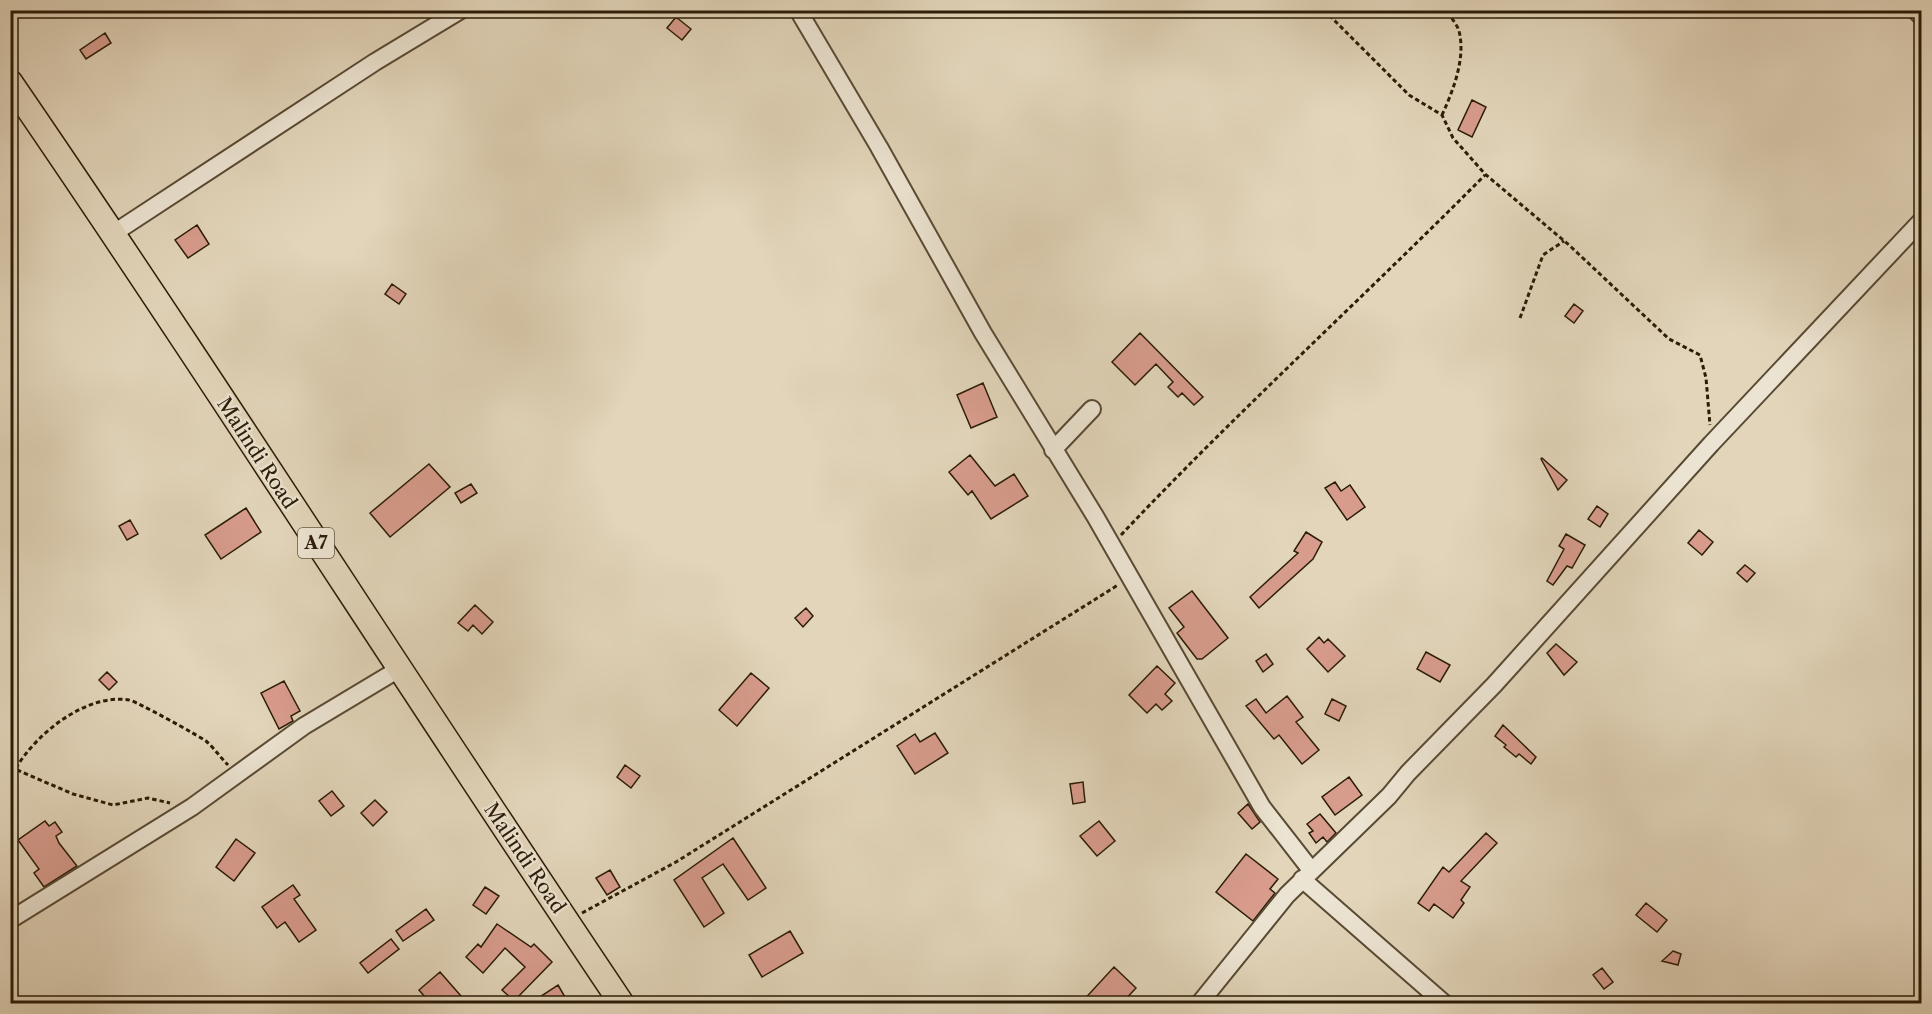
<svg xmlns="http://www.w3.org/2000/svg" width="1932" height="1014" viewBox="0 0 1932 1014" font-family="'Libre Caslon Text',serif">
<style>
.building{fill:#d89c8d;stroke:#2b1c07;stroke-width:1.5}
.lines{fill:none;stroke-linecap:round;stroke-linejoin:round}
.minor-casing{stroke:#594a34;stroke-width:20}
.highway-casing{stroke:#2b1c07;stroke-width:27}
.path{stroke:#2b1c07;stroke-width:3;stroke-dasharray:4.5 3;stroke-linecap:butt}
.minor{stroke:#ece4d2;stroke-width:16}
.highway{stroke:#e2d5ba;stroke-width:24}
.labels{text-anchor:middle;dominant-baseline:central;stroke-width:4.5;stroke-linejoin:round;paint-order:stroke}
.shield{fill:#ece4d2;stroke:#655844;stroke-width:1.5}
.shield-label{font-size:18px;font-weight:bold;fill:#2b1c07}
.street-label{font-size:20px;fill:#2b1c07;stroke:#ece4d2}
</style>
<rect width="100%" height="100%" fill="#e2d5ba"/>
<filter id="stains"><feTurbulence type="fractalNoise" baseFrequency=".00333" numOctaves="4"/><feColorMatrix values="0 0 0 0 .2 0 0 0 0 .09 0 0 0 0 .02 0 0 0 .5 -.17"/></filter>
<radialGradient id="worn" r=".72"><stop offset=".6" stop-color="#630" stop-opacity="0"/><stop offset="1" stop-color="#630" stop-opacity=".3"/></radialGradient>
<path class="building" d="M676,17l15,12 -9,11 -15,-12z
M105,33l6,10 -25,16 -6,-9z
M1472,100l14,7 -14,30 -14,-7z
M197,225l12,19 -21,14 -13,-18z
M392,284l14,10 -7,10 -14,-10z
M1574,304l9,7 -9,12 -9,-7z
M1140,333l63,64 -9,8 -12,-12 -4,4 -10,-10 5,-5 -17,-18 -21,21 -23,-23z
M983,383l14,34 -26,11 -14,-33z
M970,455l25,31 19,-12 14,22 -37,23 -19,-28 -4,4 -19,-23z
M1542,458l25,22 -9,10 -17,-31z
M429,464l21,23 -60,50 -20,-24z
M1335,482l6,9 9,-6 15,22 -18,13 -22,-32z
M471,484l6,9 -16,10 -6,-10z
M1597,506l11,8 -8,13 -12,-8z
M246,508l15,24 -40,27 -16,-24z
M130,520l8,14 -11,6 -8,-14z
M1699,530l14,12 -11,13 -14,-12z
M1306,532l16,10 -9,17 -54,49 -9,-11 48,-44 -4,-2z
M1566,534l19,11 -13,23 -5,-2 -14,19 -6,-4 17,-32 -5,-3z
M1745,565l10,8 -8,9 -10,-9z
M1192,591l36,47 -26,21h-5l-20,-26 7,-6 -15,-19z
M475,605l18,17 -11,12 -9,-9 -5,6 -10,-8z
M806,608l7,8 -10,11 -8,-9z
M1319,637l5,6 4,-4 17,17 -17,16 -21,-23z
M1556,644l21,18 -13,13 -17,-22z
M1426,652l24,13 -10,17 -23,-13z
M1266,654l7,10 -10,8 -7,-11z
M1157,666l18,17 -10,11 7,7 -10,9 -6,-6 -9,9 -18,-18z
M107,672l10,10 -8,8 -10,-10z
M751,673l18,15 -32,38 -18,-16z
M284,681l16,30 -9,5 2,5 -14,8 -18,-36z
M1287,696l16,21 -7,5 23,28 -17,14 -23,-29 -5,4 -28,-33 10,-7 10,14z
M1332,699l14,7 -7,15 -14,-7z
M1503,725l33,32 -5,7 -12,-10 -3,3 -12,-10 2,-2 -11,-9z
M935,733l13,20 -33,21 -18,-28 18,-12 5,8z
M625,765l15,11 -9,12 -14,-11z
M1349,777l13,18 -27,20 -13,-18z
M1083,782l2,20 -12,2 -3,-20z
M332,791l12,15 -13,10 -12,-15z
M375,800l12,12 -14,14 -12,-13z
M1248,804l12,18 -8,7 -14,-16z
M1320,814l16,19 -9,9 -4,-5 -7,6 -7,-10 4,-2 -6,-7z
M45,821l4,5 6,-4 7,10 -6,4 3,7 18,23 -33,21 -10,-14 5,-4 -21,-29z
M1099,821l16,20 -18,15 -17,-20z
M1486,833l11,10 -36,38 9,6 -9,13 3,3 -11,15 -19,-14 -5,7 -11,-8 25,-36 6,5z
M733,838l33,50 -18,12 -25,-36 -21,14 22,35 -20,14 -30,-47z
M236,839l19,14 -21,28 -18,-14z
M1246,854l32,25 -8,10 5,4 -22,28 -37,-29z
M610,870l10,17 -13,8 -11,-17z
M293,885l7,10 -6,4 22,31 -17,12 -14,-20 -8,6 -15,-21z
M485,887l14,9 -13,18 -13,-9z
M1646,903l21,17 -10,12 -21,-17z
M426,909l8,11 -31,21 -7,-10z
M497,924l34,23 3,-3 18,18 -38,39 -12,-11 23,-23 -20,-19 -22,25 -17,-16 12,-13 3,3z
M790,931l13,22 -41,24 -13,-22z
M391,939l8,10 -31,24 -8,-10z
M1673,951l8,3 -3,11 -16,-4z
M1114,967l22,21 -15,16h-41z
M1602,968l11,14 -9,7 -11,-14z
M440,972l21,24 -8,8h-22l-12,-14z
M558,985l11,19h-40z"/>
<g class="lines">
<defs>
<path id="minor" d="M798,10l81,137 104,186 112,183 167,291 49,63
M1915,10l7,7
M114,233l261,-171 86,-52
M1053,450l39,-41
M1302,879l143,125
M10,920l182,-113 112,-81 95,-57
M1199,1004l88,-109 102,-99 19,-23 86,-88 217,-241 211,-224"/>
<path id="highway" d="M10,82c209,305 406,616 612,922"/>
</defs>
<use href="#minor" class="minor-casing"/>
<use href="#highway" class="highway-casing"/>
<path class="path" d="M1324,10l85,85 33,20 11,23 32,36 84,71 100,94 31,16 6,23 4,47
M1442,115c11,-24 24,-57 17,-84 -2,-7 -9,-14 -12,-21
M1520,318l23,-63 21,-14
M1121,535c117,-124 244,-239 364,-360
M10,767l63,27 40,11 35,-7 22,5
M16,768c20,-34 70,-75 113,-68 5,0 70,36 77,41 8,7 14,16 22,24
M582,913l94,-51 442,-277"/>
<use href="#minor" class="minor"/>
<use href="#highway" class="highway"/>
</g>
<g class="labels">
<rect class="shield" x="298" y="528" width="36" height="30" rx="4.5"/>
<g class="shield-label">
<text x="316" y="543">A7</text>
</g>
<g class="street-label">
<text transform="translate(257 453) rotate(57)">Malindi Road</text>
<text transform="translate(525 858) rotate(56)">Malindi Road</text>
</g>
</g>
<rect width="1932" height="1014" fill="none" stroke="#e2d5ba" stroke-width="36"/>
<rect x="12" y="12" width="1908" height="990" fill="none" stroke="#2b1c07" stroke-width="3"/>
<rect x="18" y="18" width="1896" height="978" fill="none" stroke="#2b1c07" stroke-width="1.5"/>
<rect width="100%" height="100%" filter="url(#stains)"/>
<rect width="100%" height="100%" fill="url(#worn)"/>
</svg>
